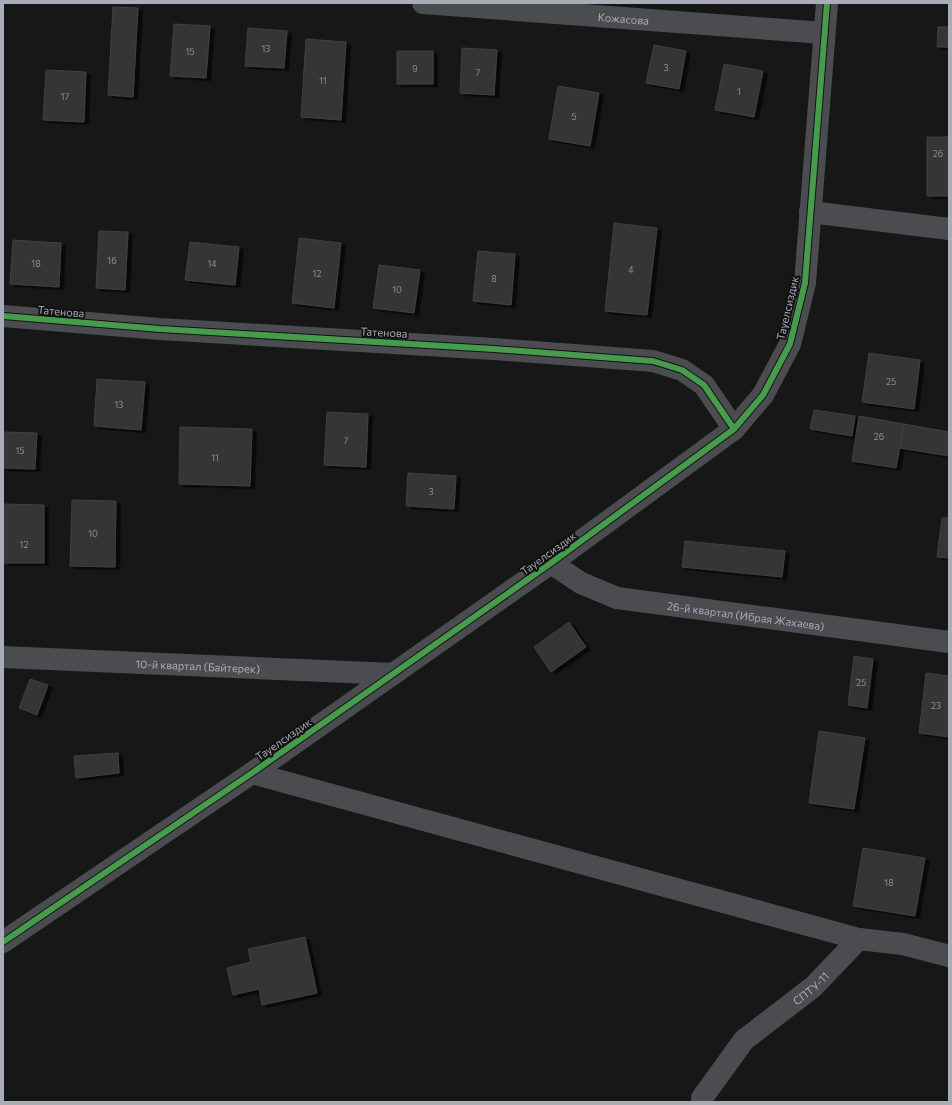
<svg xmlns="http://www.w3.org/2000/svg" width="952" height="1105" viewBox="0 0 952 1105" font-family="Commissioner,sans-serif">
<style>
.building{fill:#353536;stroke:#3f4043;filter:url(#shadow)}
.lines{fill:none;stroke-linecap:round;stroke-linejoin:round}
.minor{stroke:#4b4c50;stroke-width:22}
.cycleway-casing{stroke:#111113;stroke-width:8}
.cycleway{stroke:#469c4c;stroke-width:6}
.labels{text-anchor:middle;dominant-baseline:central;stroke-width:4;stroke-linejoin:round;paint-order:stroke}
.number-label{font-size:9px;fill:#8b8f98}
.street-label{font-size:11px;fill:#a8adb8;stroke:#111113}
</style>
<defs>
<filter id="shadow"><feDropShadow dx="4.5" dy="2.5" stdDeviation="0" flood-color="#0009"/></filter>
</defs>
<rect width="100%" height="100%" fill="#171717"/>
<path class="building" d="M113,7l25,1 -5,89 -25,-2z
M174,24l36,2 -4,52 -36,-2z
M938,27h11v20h-12z
M248,28l39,3 -3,37 -39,-2z
M306,39l40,3 -5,78 -40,-3z
M654,45l32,6 -7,38 -33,-6z
M462,48l35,2 -3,45 -34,-2z
M397,51h36v33h-36z
M724,64l39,7 -9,46 -39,-7z
M46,70l40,2 -2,50 -41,-2z
M558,86l41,7 -9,53 -41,-7z
M927,137h22v59h-22z
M614,223l43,5 -10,87 -42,-4z
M99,231l29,1 -3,58 -29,-2z
M299,238l42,5 -7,65 -42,-5z
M13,240l48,3 -2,44 -49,-3z
M190,242l49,5 -4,38 -50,-5z
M478,251l37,3 -4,51 -38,-4z
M379,265l41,5 -6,43 -41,-5z
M869,353l51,7 -6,49 -52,-7z
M97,379l48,3 -4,48 -47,-4z
M814,410l41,6 -3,20 -42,-7z
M327,412l41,2 -2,53 -42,-2z
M859,416l45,8 -8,44 -44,-7z
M904,424l45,8v24l-49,-8z
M180,427l72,2 -2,57 -71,-2z
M3,432l34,1 -2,36 -32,-1z
M408,473l48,3 -2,33 -48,-3z
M72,500l44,1 -1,66 -45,-1z
M3,504l41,1v58h-41z
M942,518h7v40l-12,-1z
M685,541l100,10 -3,26 -100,-10z
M569,622l17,25 -35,25 -17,-25z
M854,656l19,3 -6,49 -19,-3z
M926,673l23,3v61l-30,-4z
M30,679l18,6 -11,30 -18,-7z
M819,731l46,7 -11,71 -45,-6z
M118,753l1,20 -43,5 -2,-22z
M863,848l62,10 -10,58 -62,-10z
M305,937l12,56 -55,12 -3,-16 -26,6 -6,-27 24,-6 -3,-13z"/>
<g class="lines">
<g class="minor">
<path id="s1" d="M423,3l401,30"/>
<path d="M810,212l139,17"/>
<path d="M3,316l157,13 334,20 159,12 29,9 22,15 30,44"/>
<path id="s2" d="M551,563l30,20 36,15 332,44"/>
<path id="s3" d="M3,657l390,17"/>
<path d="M252,773l607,166"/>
<path d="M3,942l249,-169 141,-99 158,-111 183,-134 29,-34 27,-51 15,-61 22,-280"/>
<path id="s4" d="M702,1102v-4l42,-58 69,-53 46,-48 44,5 46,12"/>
</g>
<defs>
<path id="cycleway" d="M3,316l157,13 334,20 159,12 29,9 22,15 30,44
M3,942l249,-169 141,-99 158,-111 183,-134 29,-34 27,-51 15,-61 22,-280"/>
</defs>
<use href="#cycleway" class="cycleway-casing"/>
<use href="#cycleway" class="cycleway"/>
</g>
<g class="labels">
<g class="number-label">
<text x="266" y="48">13</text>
<text x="190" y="51">15</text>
<text x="666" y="67">3</text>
<text x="415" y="68">9</text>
<text x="478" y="72">7</text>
<text x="323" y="80">11</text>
<text x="739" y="91">1</text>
<text x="65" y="96">17</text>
<text x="574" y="116">5</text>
<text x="938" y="153">26</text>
<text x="112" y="260">16</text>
<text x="36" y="263">18</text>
<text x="212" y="263">14</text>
<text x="631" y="269">4</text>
<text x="317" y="273">12</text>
<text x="494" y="278">8</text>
<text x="397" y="289">10</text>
<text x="891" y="381">25</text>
<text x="119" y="404">13</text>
<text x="879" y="436">26</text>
<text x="346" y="440">7</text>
<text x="20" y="450">15</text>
<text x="215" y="457">11</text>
<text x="431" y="491">3</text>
<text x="93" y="533">10</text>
<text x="24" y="544">12</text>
<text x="861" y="682">25</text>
<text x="936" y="705">23</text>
<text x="889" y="882">18</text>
</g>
<g class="street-label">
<text stroke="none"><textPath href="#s1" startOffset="201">Кожасова</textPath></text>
<text transform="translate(787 308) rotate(-77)">Тауелсиздик</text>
<text transform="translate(61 311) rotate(5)">Татенова</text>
<text transform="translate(384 332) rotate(3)">Татенова</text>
<text transform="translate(548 553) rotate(-36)">Тауелсиздик</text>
<text stroke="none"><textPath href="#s2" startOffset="205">26-й квартал (Ибрая Жахаева)</textPath></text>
<text stroke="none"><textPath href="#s3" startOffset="195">10-й квартал (Байтерек)</textPath></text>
<text transform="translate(283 739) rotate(-35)">Тауелсиздик</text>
<text stroke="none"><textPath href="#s4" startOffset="160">СПТУ-11</textPath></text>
</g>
</g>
<rect width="952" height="1105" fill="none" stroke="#a8adb8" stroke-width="8"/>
</svg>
